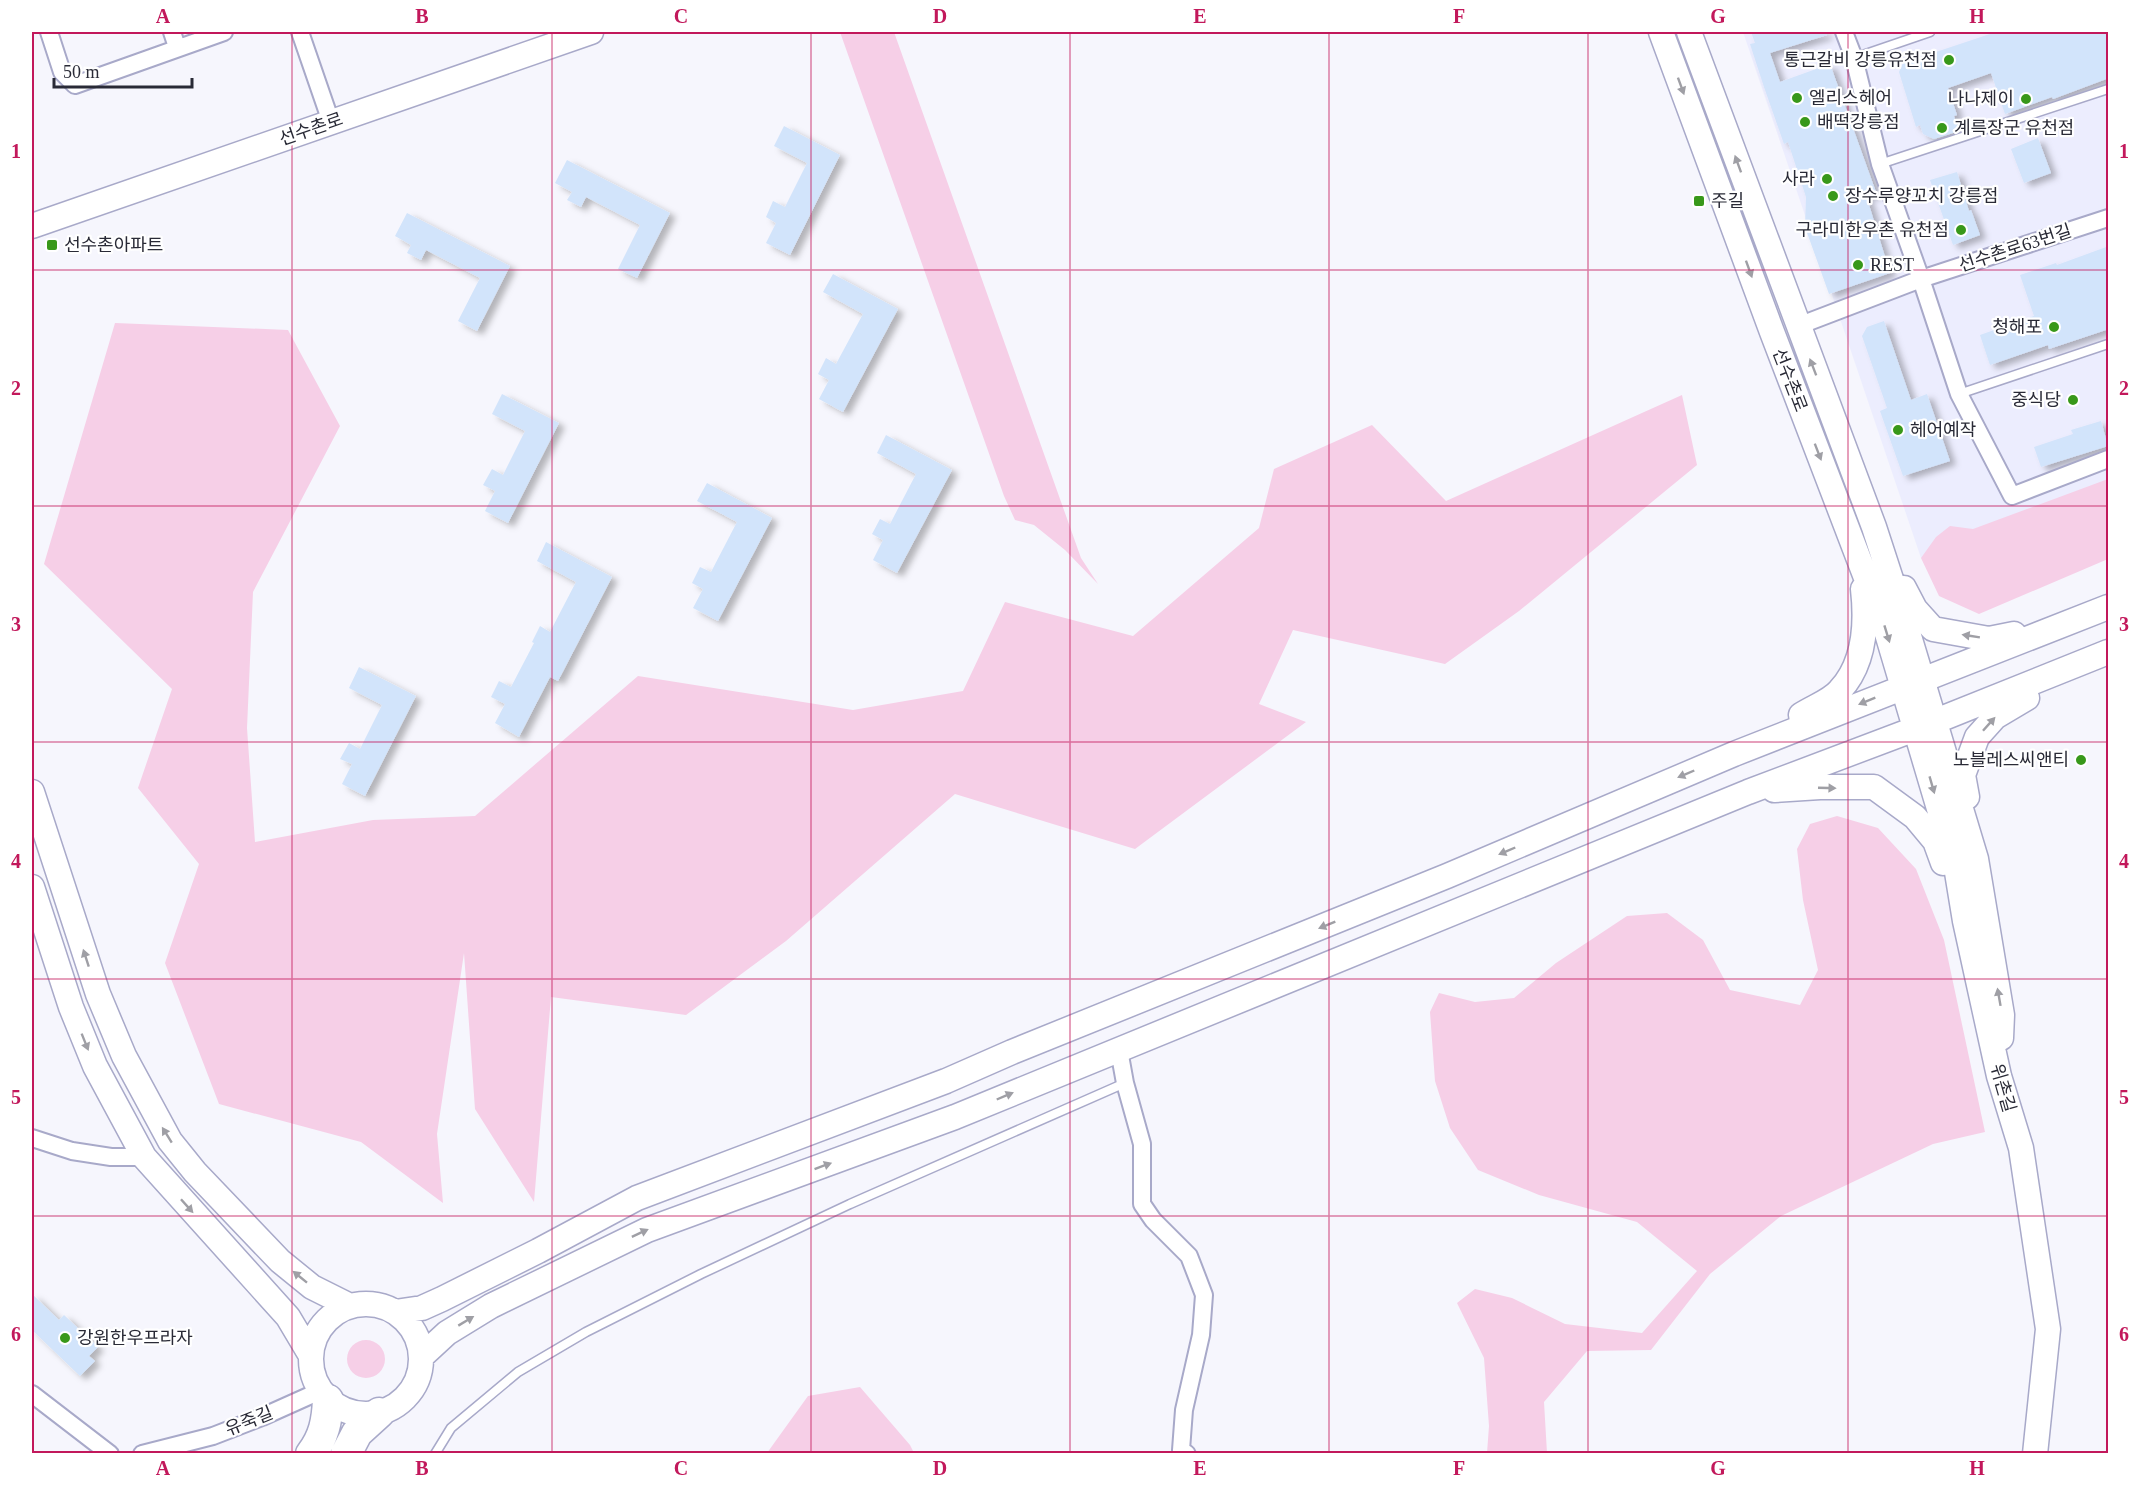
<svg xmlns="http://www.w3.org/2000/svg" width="2140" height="1485" viewBox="0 0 2140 1485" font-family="'Times New Roman','Noto Sans KR',serif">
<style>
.built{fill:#ecedfe}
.green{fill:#f6cfe7}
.building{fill:#d2e4fb;filter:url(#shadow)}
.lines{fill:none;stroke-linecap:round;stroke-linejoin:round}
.lane-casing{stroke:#a8a9c9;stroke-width:11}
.street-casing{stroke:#a8a9c9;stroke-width:20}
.secondary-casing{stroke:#a8a9c9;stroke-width:27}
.highway-casing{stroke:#a8a9c9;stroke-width:33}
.lane{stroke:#fff;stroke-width:8}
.street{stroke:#fff;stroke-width:16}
.secondary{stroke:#fff;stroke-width:24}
.highway{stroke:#fff;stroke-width:30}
.oneway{fill:#9f9fa5}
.grid{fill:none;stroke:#c2185b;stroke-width:1.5;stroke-opacity:0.55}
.poi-dot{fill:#38981a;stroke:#fff;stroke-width:2}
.labels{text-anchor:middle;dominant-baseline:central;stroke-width:4.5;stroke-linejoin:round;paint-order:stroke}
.poi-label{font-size:18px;fill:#292a36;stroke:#fff;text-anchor:start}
.street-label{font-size:18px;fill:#292a36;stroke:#fff}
.neatline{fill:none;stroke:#c2185b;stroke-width:2}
.grid-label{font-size:20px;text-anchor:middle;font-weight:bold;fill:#c2185b}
</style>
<defs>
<filter id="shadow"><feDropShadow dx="6" dy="4" stdDeviation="3" flood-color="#0004"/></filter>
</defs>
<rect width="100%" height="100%" fill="#f6f6fd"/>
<path class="built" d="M1743,32h365v448l-187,78z"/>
<path class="green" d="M840,32h54l187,526 17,26 -33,-34 -31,-25 -19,-5 -11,-24z
M115,323l173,7 52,96 -87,166 -6,136 8,114 118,-22 102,-4 163,-140 215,34 110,-19 42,-89 128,34 126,-108 15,-59 98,-44 74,76 236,-106 15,70 -178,146 -74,53 -152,-34 -34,74 47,18 -171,127 -180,-55 -169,147 -100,74 -135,-18 -17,205 -59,-93 -11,-156 -27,181 6,69 -82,-61 -142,-38 -54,-141 34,-99 -61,-76 34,-99 -128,-125z
M2108,479v80l-129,55 -40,-18 -18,-38 15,-21 14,-11 23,3z
M1837,816l41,12 38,41 28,71 41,192 -52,12 -152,72 -71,58 -59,76 -64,1 -43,51 3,51h-60l2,-27 -5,-68 -27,-55 18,-14 37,9 53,26 77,9 55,-62 -60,-49 -98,-27 -61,-25 -28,-42 -15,-47 -5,-69 9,-19 36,9 39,-4 42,-35 71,-47 40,-3 36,27 27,50 70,15 18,-35 -15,-70 -6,-51 13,-25z
M347 1359a19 19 0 1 1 38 0a19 19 0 1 1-38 0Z
M860,1387l50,58 4,8h-147l41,-57z"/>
<path class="building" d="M1751,32h75l1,3 -57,18 10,29 50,-18 47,131h-11l24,78 -61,21 -24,-67 1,-30 -18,-55 -4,2 -20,-57 -14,-43 5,-1z
M1996,32h113v46l-56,21 -1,-2 -47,17 -14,-41 -43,15 9,27 -3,1 5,15 -25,8 -11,-5 -3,-9 -4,2 -17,-55 4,-9z
M784,126l56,29 -50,100 -24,-12 10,-20 -10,-6 7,-16 12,6 22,-44 -33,-17z
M2038,138l13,35 -27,10 -13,-34z
M567,160l103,53 -33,65 -19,-9 22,-44 -54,-28 -5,10 -14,-7 5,-8 -17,-9z
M1957,172l12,39 2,-1 9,25 -27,10 -23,-65z
M407,213l103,53 -33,65 -19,-10 22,-43 -54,-28 -5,10 -14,-7 4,-8 -16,-9z
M2109,246v83l-60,20 -1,-4 -58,20 -10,-30 54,-19 -14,-41 36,-12 1,2z
M833,274l65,35 -55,103 -24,-13 10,-19 -11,-6 8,-16 10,6 27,-50 -40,-22z
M1884,321l27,79 16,-6 23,67 -47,15 -23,-65 7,-3 -25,-72 5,-9z
M502,394l57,29 -51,100 -23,-12 10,-20 -12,-6 9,-16 11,6 22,-44 -33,-17z
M2101,421l7,25 -67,21 -7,-20 39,-13 -2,-4z
M886,435l66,35 -55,103 -24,-13 10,-20 -11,-6 8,-15 10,5 26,-50 -39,-21z
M707,483l65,35 -54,103 -25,-13 10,-19 -11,-6 8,-16 11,5 26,-50 -40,-21z
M546,542l66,35 -54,104 -8,-4 -31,60 -24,-14 10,-19 -14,-7 8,-16 12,6 23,-44 -2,-1 8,-16 10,6 26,-50 -39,-21z
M359,667l57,29 -51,100 -23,-12 10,-20 -12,-5 9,-16 11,6 22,-44 -33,-17z
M32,1294l27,26 5,-5 34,32 -9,9 6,5 -15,15 -48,-46z"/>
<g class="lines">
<defs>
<path id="lane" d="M1854,58l76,-26
M1880,164l228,-75
M1959,394l149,-50
M435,1454l16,-26 67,-56 68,-40 115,-58 149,-70 275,-121"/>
<path id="street" d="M49,32l13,40 13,13 149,-53
M172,32l5,15
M300,32l31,90
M1844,32l10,26 26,106 41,115 38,115 53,102 96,-37
M1798,326l123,-47 187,-61
M1119,1050l6,33 17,61v60l11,16 36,36 15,39 -3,40 -17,75 -3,40 6,4
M32,1138l40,13 39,6h33
M32,1394l78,60
M142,1454l71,-18 49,-19 58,-26"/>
<path id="secondary" d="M1661,32l111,300 114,298 70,236 9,55 34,155 22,72 27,181 -13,125
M1689,32l185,495 29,89 73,243 26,156 -1,23
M32,226l559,-194
M1904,588l11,21 18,20 56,10 25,-5
M1801,715c12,-8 30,-14 39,-25 25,-27 27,-66 23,-101
M1774,790l46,-3h54l41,30 20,24 8,22
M32,792l66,202 26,62 46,85 25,31 85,89 32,26 38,19
M1967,797l-4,-22 14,-38 18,-20 32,-19
M32,887l39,120 24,59 49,91 144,160 22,37
M311 1359a55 55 0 1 1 110 0a55 55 0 1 1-110 0Z
M395,1312l27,-4 20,-9 96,-48 99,-53 309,-117 66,-29 435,-176 287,-122 374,-147
M421,1357l26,-24 44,-27 156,-76 308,-113 793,-325 188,-71 172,-69"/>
<path id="highway" d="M311,1454c13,-17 16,-33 17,-54
M346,1454l11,-21 22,-20"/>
</defs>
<use href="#lane" class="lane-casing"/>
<use href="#street" class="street-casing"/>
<use href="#secondary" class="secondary-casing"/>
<use href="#highway" class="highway-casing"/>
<use href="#lane" class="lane"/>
<use href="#street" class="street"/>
<use href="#secondary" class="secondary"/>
<use href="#highway" class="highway"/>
</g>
<defs><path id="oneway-solid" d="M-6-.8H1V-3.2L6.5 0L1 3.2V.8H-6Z" transform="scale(1.5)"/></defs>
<g class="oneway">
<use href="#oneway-solid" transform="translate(1681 86) rotate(70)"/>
<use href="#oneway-solid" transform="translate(1738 164) rotate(-110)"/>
<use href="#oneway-solid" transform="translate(1749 269) rotate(70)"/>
<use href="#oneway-solid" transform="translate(1813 367) rotate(-111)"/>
<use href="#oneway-solid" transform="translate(1818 452) rotate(69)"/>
<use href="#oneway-solid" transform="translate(1887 634) rotate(73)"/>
<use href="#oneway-solid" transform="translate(1971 636) rotate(-171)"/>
<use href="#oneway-solid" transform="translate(1867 701) rotate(158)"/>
<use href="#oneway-solid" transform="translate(1989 724) rotate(-48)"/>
<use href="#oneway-solid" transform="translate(1686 774) rotate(157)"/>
<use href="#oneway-solid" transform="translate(1932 785) rotate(74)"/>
<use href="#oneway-solid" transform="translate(1827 788) rotate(2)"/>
<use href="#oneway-solid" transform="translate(1507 851) rotate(157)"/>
<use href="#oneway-solid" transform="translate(1327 925) rotate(158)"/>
<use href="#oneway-solid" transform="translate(86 958) rotate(-108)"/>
<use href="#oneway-solid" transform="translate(1999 997) rotate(-100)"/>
<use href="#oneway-solid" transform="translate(85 1042) rotate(68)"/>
<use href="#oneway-solid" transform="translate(1005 1096) rotate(-23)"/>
<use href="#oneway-solid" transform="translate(167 1135) rotate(-122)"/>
<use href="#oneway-solid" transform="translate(823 1166) rotate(-20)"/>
<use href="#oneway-solid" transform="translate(187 1206) rotate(48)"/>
<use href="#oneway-solid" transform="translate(640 1233) rotate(-25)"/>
<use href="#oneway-solid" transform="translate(300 1277) rotate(-141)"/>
<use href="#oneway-solid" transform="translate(466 1321) rotate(-31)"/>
</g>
<path class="grid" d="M292,32v1422M552,32v1422M811,32v1422M1070,32v1422M1329,32v1422M1588,32v1422M1848,32v1422M32,270h2076M32,506h2076M32,742h2076M32,979h2076M32,1216h2076"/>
<g class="poi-dot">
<circle cx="1949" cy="60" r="6"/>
<circle cx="1797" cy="98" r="6"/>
<circle cx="2026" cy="99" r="6"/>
<circle cx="1805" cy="122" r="6"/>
<circle cx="1942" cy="128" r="6"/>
<circle cx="1827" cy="179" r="6"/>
<circle cx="1833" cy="196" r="6"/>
<rect x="1693" y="195" width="12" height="12" rx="3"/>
<circle cx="1961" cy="230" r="6"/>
<rect x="46" y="239" width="12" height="12" rx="3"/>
<circle cx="1858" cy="265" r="6"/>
<circle cx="2054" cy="327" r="6"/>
<circle cx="2073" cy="400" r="6"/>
<circle cx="1898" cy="430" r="6"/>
<circle cx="2081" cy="760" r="6"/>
<circle cx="65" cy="1338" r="6"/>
</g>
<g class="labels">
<g class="poi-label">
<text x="1937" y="60" text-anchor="end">통근갈비 강릉유천점</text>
<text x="1809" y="98">엘리스헤어</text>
<text x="2014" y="99" text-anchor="end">나나제이</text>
<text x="1817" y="122">배떡강릉점</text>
<text x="1954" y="128">계륵장군 유천점</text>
<text x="1815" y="179" text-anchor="end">사라</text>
<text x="1845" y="196">장수루양꼬치 강릉점</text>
<text x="1711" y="201">주길</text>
<text x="1949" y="230" text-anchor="end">구라미한우촌 유천점</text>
<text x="64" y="245">선수촌아파트</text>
<text x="1870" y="265">REST</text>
<text x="2042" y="327" text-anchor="end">청해포</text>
<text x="2061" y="400" text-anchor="end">중식당</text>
<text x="1910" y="430">헤어예작</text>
<text x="2069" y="760" text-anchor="end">노블레스씨앤티</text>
<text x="77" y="1338">강원한우프라자</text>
</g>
<g class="street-label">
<text transform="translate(311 129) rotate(-19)">선수촌로</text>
<text transform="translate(2015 248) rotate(-18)">선수촌로63번길</text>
<text transform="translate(1790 380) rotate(69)">선수촌로</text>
<text transform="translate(2003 1088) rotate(74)">위촌길</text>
<text transform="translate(249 1421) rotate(-22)">유죽길</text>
</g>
</g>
<rect width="2140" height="1485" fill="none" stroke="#ffffff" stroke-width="66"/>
<path d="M54 78v9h138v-9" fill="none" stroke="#292a36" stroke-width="3"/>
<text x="63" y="78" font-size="18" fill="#292a36" stroke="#ffffff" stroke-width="4.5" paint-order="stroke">50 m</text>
<rect x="33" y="33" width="2074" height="1419" class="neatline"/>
<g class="grid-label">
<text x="163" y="23">A</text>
<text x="422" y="23">B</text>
<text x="681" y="23">C</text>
<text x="940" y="23">D</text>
<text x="1200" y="23">E</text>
<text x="1459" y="23">F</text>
<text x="1718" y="23">G</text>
<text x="1977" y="23">H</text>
<text x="16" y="158">1</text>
<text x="2124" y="158">1</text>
<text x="16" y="395">2</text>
<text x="2124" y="395">2</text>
<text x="16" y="631">3</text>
<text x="2124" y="631">3</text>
<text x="16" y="868">4</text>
<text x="2124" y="868">4</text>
<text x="16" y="1104">5</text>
<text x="2124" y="1104">5</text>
<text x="16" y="1341">6</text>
<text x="2124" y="1341">6</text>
<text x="163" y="1475">A</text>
<text x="422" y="1475">B</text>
<text x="681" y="1475">C</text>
<text x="940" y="1475">D</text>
<text x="1200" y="1475">E</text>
<text x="1459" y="1475">F</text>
<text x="1718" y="1475">G</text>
<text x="1977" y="1475">H</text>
</g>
</svg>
